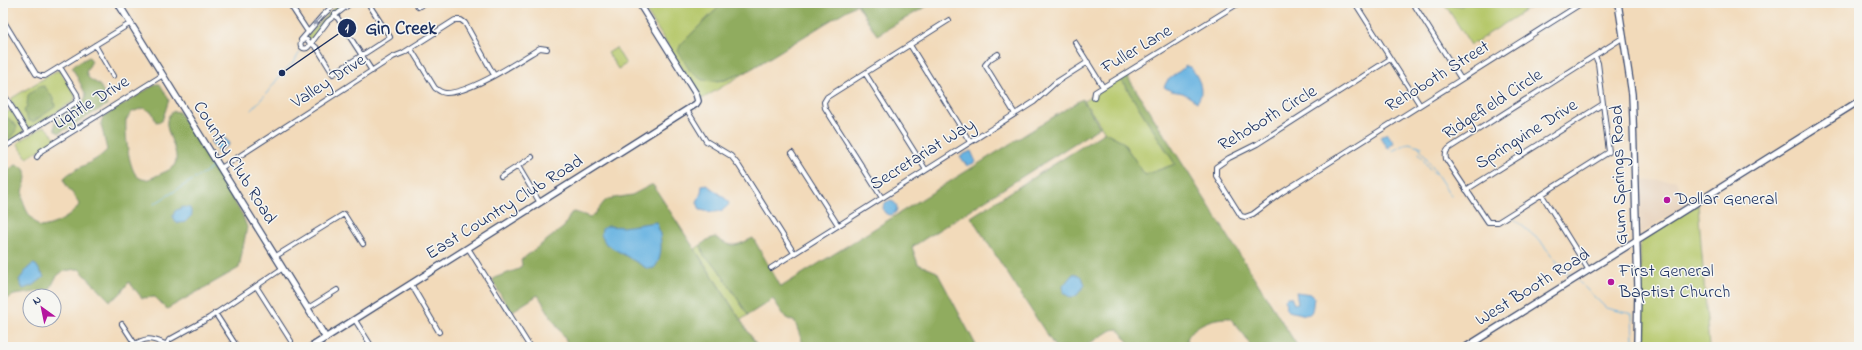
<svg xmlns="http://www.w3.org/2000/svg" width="1862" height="350" viewBox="0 0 1862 350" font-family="'Indie Flower',sans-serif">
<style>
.built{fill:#e6cfb7}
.green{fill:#b6c86b;stroke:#687c64}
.forest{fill:#90ac5f;stroke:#566e5e;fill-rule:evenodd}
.water{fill:#69b4e1;stroke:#4272a0}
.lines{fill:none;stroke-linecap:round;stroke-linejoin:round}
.stream{stroke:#69b4e1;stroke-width:1}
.street-casing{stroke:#3b496c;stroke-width:6}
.secondary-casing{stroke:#3b496c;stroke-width:8}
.street{stroke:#fff;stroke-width:4}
.secondary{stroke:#fff;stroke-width:5.5}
.oneway{fill:#8d97ae}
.poi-dot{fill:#b5179e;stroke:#f6f6f2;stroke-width:1.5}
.labels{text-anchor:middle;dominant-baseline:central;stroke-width:3;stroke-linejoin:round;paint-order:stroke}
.street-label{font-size:18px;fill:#1b2f5e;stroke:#f6f6f2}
.poi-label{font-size:18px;fill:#1b2f5e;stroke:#f6f6f2;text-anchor:start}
.leader{fill:none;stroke:#1b2f5e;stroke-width:1.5}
.callout-dot{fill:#1b2f5e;stroke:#f6f6f2;stroke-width:1.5}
.mark-label{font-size:12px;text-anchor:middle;font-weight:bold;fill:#fff}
.callout-label{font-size:19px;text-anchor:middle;font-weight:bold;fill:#1b2f5e;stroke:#f6f6f2;stroke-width:3;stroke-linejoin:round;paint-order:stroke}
</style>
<rect width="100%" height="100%" fill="#f6f6f2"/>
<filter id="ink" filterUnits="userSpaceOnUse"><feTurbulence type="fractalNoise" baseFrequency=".025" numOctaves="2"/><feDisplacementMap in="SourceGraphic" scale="8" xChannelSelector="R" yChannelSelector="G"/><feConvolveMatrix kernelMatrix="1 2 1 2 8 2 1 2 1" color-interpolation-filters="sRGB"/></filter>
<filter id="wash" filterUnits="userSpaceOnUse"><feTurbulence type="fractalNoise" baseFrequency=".012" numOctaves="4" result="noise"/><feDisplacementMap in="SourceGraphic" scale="16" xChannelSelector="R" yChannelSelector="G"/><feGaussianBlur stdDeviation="0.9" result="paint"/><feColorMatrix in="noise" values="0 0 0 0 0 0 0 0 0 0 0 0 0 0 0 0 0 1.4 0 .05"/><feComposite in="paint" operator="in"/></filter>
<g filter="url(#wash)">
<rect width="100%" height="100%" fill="#f2daba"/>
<path class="built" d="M1675,180l14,23 -49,31 -2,-53z"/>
<path class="green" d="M339,3h8l-22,18 -14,18h-3v-4z
M641,3h82l-42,41 33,37 11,-1 23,-9 -46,28z
M1444,3l18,3 1,-3h74l-66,42z
M616,48l10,16 -8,5 -10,-16z
M56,71h4l15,24 -1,6 -43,27 -4,-1 -16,-26 1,-3z
M1120,78l55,86 -30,11 -23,-34 -17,-9 -21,-31z
M11,110l13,19 -2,5 -19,12v-5l3,-1 3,-22 -6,3v-6z
M44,126l13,13 -30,19 -10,-15z
M1698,204l11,143h-68l-1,-107z
M701,245l3,11 12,10 32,49 -7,5 -46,-71z"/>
<path class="forest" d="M723,3h209l-55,32 -20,-31 -109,67 -23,9 -11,1 -12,-1 -12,-9 -12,-20 3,-7z
M89,57l3,4 -6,11c2,10 10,8 15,15 3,5 4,13 6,18l-48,28 -4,-3v-8l30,-23 1,-4 -14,-28 3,-3z
M1126,74l172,273h-47l-6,-11 -15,-18c-15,-1 -37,6 -43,21l3,8h-58l-14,-18 -7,1 -27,17h-29l-84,-130 134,-85 17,9 23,34 30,-11 -55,-86z
M156,84h4l9,16 -7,21 -6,1 -4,-10 -9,-4 -11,4 -6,8c-1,12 2,47 11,56 6,5 10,4 17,1 5,-3 15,-6 19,-10 13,-15 -20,-44 1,-56l5,1 63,102 5,13 -8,41 -72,41 -12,-12 -13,1 -13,-16 -10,13 -9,6 -31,-32c-9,1 -19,1 -24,10 -2,4 -3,7 -6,11l-35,5 -11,6v-128l13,-8 7,2c7,11 -1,19 0,31 0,10 9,22 17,29 14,-1 31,-10 39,-22 -2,-10 -14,-16 -15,-27 12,-12 29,-13 43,-28l-6,-26 2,-7zM39,270l4,4 -20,15 -4,-9z
M44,86c5,6 11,13 11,21l-22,15 -5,-2 -4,-9 3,-5 1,-11 10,-8z
M1082,99l18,28 -188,120 6,17 19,8 40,75h-173l-9,-25 -9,-4 -13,-19 -25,16 -32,-49 -12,-10 -3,-11 6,-5 8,-3c17,12 20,9 38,1l28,49z
M8,118l9,8c-1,7 -7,13 -14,15v-20z
M651,185h2l105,162h-188l-32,-52 -27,17 -18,-30 1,-4 25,-9 3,-4 -1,-5 43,-33 7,-14 4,-1 15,5 5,-3 9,-12 4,-3 24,-4z"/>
<path class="water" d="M1186,66l4,1c8,8 16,25 7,35l-14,-9 -12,-2 -7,-4 3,-6z
M1387,133l7,10 -6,5 -8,-11z
M224,138l4,3 1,4 -11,6 -8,-10z
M971,151l5,11 -9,4 -7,-10z
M706,184l21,16 2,4c-8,11 -18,8 -29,6l-3,-8 4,-9 1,-8z
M883 208a7 7 0 1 1 14 0a7 7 0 1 1-14 0Z
M183,207l7,1 2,7 -7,7 -5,1 -6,-2 -1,-5 2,-5z
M656,222c6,12 8,36 -2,46l-6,1 -42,-25 -5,-9 1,-6 6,-3 15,1z
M33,264l3,1 8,12 -10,8 -11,4 -4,-9 9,-12z
M1076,274l6,3 3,8 -8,10 -6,3 -7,-5 -1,-7 9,-11z
M1296,292l15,2 3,3c-2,14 0,21 -16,16 -5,-1 -9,-1 -12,-4l-1,-10 2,-2h4l3,7 4,-1z"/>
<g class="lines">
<path class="stream" d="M251,110l15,-16 16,-21 12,-11 6,-10
M1418,145l33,51
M1389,148l3,3 17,-8 13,4
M1419,153l12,18 5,3
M215,154l3,-3
M154,204l58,-36 -3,-9
M1511,216l30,26 25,31 8,2
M1577,280l29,28 26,6 1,26
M1633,347v-2"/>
</g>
</g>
<g filter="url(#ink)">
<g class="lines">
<defs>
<path id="street" d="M289,3l19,29
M416,3l2,4 7,-4
M1355,3l65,102
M1413,3l48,76
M335,14l37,57
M3,20l33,54 5,2h4l86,-53
M300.5 44a4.5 4.5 0 1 1 9 0a4.5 4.5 0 1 1-9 0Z
M301,40l21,-24 14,-13
M1075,42l28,45
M311,43l6,5 16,26 57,-37 -22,-34
M95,45l18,31
M910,45l60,97
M309,46l19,-25 23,-18
M411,49l24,39c3,2 6,5 11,5 25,0 71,-31 94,-45l7,1
M998,54l-8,5 -5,6 30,49
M1595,56l3,7 11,89 -111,70h-10l-42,-63c-1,-6 0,-9 5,-12l173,-110
M1390,59l-133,85 -28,14 -13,9v9l25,40 4,1 8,-3 28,-21 301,-190
M865,73l61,97
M3,93l25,40
M1094,98l1,-6 144,-89
M687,110l19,31 25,15 8,10 55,87
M3,148l72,-45 3,-4 -1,-5 -17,-27
M792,153l46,72
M37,157l4,-6 122,-76
M518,166l22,37
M221,168l172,-111 10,-4 52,-33h6l4,3 29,52
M501,177l31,-20
M1466,190l137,-86
M1542,195l46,74
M882,198l-57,-90 -1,-6 3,-5 122,-77
M468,248l62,99
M276,256l68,-42 19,30
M771,268l263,-166 21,-19 33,-21
M411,284l28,48
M256,286l35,55
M308,308l29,-18
M215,313l22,34
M355,320l17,27
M122,324l13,20
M130,347c20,-13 23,-7 43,0
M165,347l4,-7 40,-22 74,-50"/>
<path id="secondary" d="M118,3l208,335
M1618,3l14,91 1,25 5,168 -1,60
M311,347l385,-243 2,-3 -2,-7 -57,-91
M1466,347l393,-246"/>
</defs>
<use href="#street" class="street-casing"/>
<use href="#secondary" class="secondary-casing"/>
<use href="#street" class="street"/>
<use href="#secondary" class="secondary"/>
</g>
<defs><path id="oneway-solid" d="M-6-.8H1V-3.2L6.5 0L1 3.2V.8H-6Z"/></defs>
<use class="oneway" href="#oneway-solid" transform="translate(317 21) rotate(132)"/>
</g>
<g class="poi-dot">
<circle cx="1667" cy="200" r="4"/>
<circle cx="1611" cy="282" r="4"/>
</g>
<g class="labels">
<g class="street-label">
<text transform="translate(1137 50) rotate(-31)">Fuller Lane</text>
<text transform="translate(1438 77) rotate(-32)">Rehoboth Street</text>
<text transform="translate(329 82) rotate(-33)">Valley Drive</text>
<text transform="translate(92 103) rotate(-32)">Lightle Drive</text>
<text transform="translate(1493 105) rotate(-33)">Ridgefield Circle</text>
<text transform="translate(1268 119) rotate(-31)">Rehoboth Circle</text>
<text transform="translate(1527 135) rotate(-32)">Springvine Drive</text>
<text transform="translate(923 155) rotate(-32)">Secretariat Way</text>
<text transform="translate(234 163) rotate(58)">Country Club Road</text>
<text transform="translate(1620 175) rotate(-92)">Gum Springs Road</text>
<text transform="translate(505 208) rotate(-32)">East Country Club Road</text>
<text transform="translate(1533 288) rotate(-32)">West Booth Road</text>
</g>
<g class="poi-label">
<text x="1675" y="200">Dollar General</text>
<text x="1619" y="272">First General<tspan x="1619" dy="21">Baptist Church</tspan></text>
</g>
</g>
<path class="leader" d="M282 73L347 28"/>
<g class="callout-dot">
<circle cx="282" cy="73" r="4"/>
<circle cx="347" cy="28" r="10"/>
</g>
<g class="mark-label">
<text x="347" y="32">1</text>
</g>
<g class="callout-label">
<text x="401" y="34">Gin Creek</text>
</g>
<rect width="1862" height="350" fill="none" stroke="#f6f6f2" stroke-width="16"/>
<g transform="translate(42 308) rotate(327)"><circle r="19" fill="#f6f6f2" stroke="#9ea6b7"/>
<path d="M0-3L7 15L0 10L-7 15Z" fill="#b5179e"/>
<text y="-6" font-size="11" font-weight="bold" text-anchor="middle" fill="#1b2f5e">N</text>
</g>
</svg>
